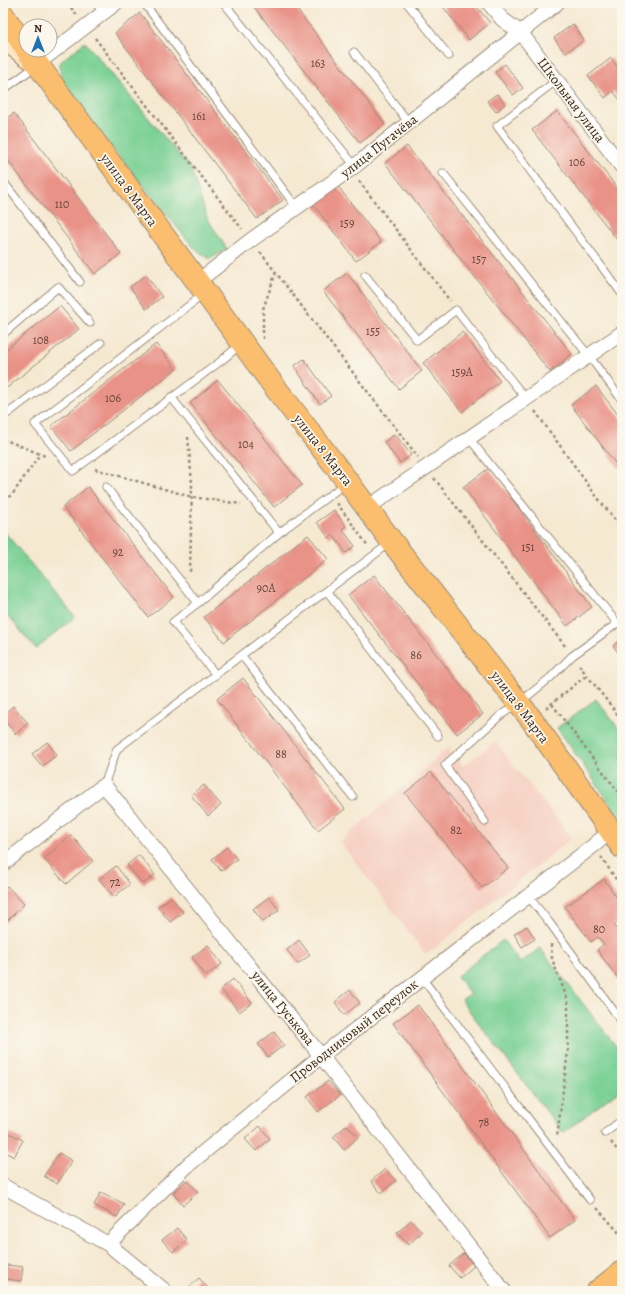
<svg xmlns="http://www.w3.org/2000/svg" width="625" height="1294" viewBox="0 0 625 1294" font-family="Alegreya,serif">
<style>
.built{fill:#f6d2c4}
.green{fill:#7ad095;stroke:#5a7d5a}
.building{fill:#e99388}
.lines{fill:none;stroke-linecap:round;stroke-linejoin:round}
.lane-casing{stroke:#988a78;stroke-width:9}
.street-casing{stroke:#988a78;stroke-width:16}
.secondary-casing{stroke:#988a78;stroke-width:22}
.primary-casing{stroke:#988a78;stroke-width:24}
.path{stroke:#988a78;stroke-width:2.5;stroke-dasharray:3 3;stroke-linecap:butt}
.lane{stroke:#fff;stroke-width:7}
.street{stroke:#fff;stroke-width:14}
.secondary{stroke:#fde5c5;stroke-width:20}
.primary{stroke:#fabe6e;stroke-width:22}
.labels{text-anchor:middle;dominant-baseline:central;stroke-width:3.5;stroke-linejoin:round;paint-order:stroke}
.number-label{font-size:12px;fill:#664438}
.street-label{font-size:14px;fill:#3b2a1e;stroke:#fbf7ec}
</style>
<rect width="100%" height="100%" fill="#fbf7ec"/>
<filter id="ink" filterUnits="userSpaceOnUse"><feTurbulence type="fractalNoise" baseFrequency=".025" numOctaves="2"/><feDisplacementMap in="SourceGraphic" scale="8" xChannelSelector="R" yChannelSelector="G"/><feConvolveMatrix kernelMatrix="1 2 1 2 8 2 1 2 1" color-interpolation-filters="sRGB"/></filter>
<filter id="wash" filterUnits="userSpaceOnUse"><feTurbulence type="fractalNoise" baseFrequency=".012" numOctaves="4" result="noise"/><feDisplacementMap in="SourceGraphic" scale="16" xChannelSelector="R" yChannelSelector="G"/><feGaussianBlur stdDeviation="0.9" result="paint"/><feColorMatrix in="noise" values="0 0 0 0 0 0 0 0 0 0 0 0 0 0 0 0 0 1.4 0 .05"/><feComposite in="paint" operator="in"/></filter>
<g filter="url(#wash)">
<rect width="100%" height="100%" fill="#f5e9d2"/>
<path class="built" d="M495,742l77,96 -146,117 -86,-113 108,-94 5,9 10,9z"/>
<path class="green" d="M85,42l106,127 16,49 20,31 -17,10 -15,-10 -134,-163 -1,-24z
M3,530l72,87 -39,32 -33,-39z
M596,699l26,34v87l-65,-92z
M503,940l17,23 20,-15 82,106v34l-59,45 -102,-133 9,-6 -13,-18z"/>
<g id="blocks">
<path class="building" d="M251,3h41l93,121 -25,19z
M440,3h34l16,20 -21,17z
M140,13l143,187 -26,19 -142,-186z
M573,24l11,16 -19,13 -11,-15z
M611,58l11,15v28h-1l-8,-10 -8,7 -17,-22z
M505,64l18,24 -10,7 -18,-23z
M497,94l8,10 -9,8 -9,-11z
M557,111l65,83v52l-90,-116z
M14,113l107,141 -26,20 -92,-120v-33z
M407,146l165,208 -22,18 -165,-209z
M337,185l44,57 -25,19 -43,-57z
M347,273l75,98 -23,18 -76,-98z
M146,275l16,22 -16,12 -16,-22z
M60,306l19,23 -76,62v-39z
M462,332l38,49 -38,31 -39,-49z
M156,344l20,25 -105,82 -20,-25z
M304,359l27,37 -11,8 -26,-38z
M218,380l84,105 -28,22 -84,-104z
M596,386l26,34v52l-51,-67z
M395,434l16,21 -11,8 -16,-21z
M489,468l103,139 -25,19 -104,-139z
M88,487l86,110 -26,20 -85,-110z
M334,510l12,16 -4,3 13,17 -9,7 -13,-18 -4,3 -12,-16z
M308,535l20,24 -104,83 -20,-25z
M374,575l109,139 -26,20 -109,-139z
M622,639v18l-9,-11z
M243,678l102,131 -27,21 -101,-131z
M13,706l15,17 -12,11 -13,-15v-4z
M47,742l10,13 -15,11 -10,-12z
M431,772l77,96 -26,20 -77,-95z
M204,785l17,20 -13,11 -17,-21z
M71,835l22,26 -27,23 -22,-25z
M227,847l10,12 -16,12 -9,-12z
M139,855l16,20 -12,9 -16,-19z
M116,866l14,18 -16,13 -15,-18z
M604,879l18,26v14l-8,6 8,10v49l-25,-34 7,-6 -6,-7 -7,5 -26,-35z
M7,886l17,18 -21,21v-35z
M171,897l12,15 -13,10 -12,-15z
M269,897l10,13 -16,12 -10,-13z
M527,926l8,13 -13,8 -8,-13z
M299,940l11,15 -12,9 -11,-14z
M208,945l14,19 -16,12 -14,-19z
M233,979l19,24 -13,9 -18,-23z
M350,990l10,13 -16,12 -9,-13z
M418,1005l157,215 -25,18 -157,-215z
M274,1032l10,13 -16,12 -10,-13z
M328,1081l12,14 -22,17 -11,-15z
M347,1125l11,12 -14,13 -11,-13z
M260,1126l10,13 -14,12 -11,-12z
M3,1130l20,10 -9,17 -11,-6z
M59,1153l13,8 -15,23 -13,-8z
M385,1169l11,12 -15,12 -10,-12z
M187,1180l11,12 -15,13 -10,-12z
M101,1192l23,12 -7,13 -23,-12z
M411,1220l11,12 -14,13 -11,-12z
M177,1228l10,12 -14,12 -11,-12z
M464,1253l10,13 -14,12 -11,-12z
M7,1265l16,2 -2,14 -15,-2z
M199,1278l12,13h-20l-3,-3z"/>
</g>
</g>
<g filter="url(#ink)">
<use href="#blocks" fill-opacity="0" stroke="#988a78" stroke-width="1"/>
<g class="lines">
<defs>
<path id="lane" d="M96,3l7,10
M144,3l153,205
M224,3l131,163
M407,3l42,53
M354,52l55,71
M557,80l-60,46 125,168
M3,90l33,-24
M443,173l146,183 33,44
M3,181l77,101
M365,275l52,65 39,-30 70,89
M204,294l-169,130 38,47 148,-110 20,-17
M3,334l55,-47 32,36
M171,397l108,136 67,-50
M3,417l98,-74
M469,438l148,185
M106,487l92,116 81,-70
M327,591l111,145
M198,603l-25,19 43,53
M242,656l111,141
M104,785l13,-36 273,-206
M485,822l-40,-57 56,-50 18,-12 31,-25 22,-22 50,-36
M528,896l21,26 73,100
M422,978l168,222
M605,1133l17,-13
M3,1291h2"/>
<path id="street" d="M489,3l13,16 19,14 101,134
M37,64l79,-61
M197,282l54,-42 104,-74 202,-163
M367,508l255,-175
M3,864l101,-79 217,271 183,235
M3,1186l105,58 57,47
M108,1244l80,-79 133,-109 272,-210 18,-15"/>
<path id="secondary" d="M3,39l29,21"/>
<path id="primary" d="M3,15l23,33
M27,50l247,336 74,96 44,60 140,178 90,127
M598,1291l24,-19"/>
</defs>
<use href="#lane" class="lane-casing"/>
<use href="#street" class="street-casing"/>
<use href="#secondary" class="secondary-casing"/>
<use href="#primary" class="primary-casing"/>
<path class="path" d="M67,3l10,12
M95,38l147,191
M359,181l91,120
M260,252l158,205
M263,339v-30l13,-37
M535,411l59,82 28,36
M188,437l4,46 -2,91
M3,439l42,17
M95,469l97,28 49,7
M434,478l131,168
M3,500l9,-5 28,-41
M337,503l31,43
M579,665l43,55
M552,704l70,93
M546,708l41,-33
M601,857l21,31
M551,944l1,15 16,42v50l-11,86
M611,1142l11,14
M597,1208l25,28"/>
<use href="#lane" class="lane"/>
<use href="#street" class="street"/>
<use href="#secondary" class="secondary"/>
<use href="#primary" class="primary"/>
</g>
</g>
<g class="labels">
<g class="number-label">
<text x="318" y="63">163</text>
<text x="199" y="116">161</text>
<text x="577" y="162">106</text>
<text x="62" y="204">110</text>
<text x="347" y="223">159</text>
<text x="479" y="259">157</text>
<text x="373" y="331">155</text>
<text x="41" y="340">108</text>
<text x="462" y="372">159А</text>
<text x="113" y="398">106</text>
<text x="246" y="444">104</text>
<text x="528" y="547">151</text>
<text x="118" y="552">92</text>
<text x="266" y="588">90А</text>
<text x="416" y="655">86</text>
<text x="281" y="754">88</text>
<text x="456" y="830">82</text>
<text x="115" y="882">72</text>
<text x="599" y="929">80</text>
<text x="484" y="1122">78</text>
</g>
<g class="street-label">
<text transform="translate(571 100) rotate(53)">Школьная улица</text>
<text transform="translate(379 146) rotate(-38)">улица Пугачёва</text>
<text transform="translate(129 190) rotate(54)">улица 8 Марта</text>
<text transform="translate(323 450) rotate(52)">улица 8 Марта</text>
<text transform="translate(520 707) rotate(53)">улица 8 Марта</text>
<text transform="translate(283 1008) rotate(51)">улица Гуськова</text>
<text transform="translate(354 1031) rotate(-38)">Проводниковый переулок</text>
</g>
</g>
<rect width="625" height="1294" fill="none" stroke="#fbf7ec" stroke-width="16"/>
<g transform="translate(38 38)"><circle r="19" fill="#fbf7ec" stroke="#aea59a"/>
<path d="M0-3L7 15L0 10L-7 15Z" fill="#1f6fb2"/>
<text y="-6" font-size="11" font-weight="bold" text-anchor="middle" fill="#3b2a1e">N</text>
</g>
</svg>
